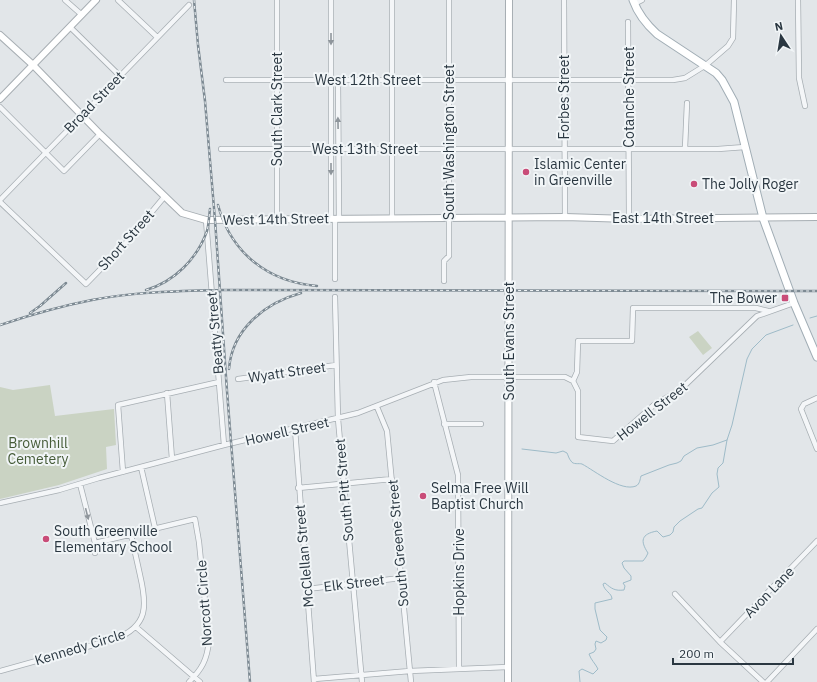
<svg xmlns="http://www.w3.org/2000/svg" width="817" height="682" viewBox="0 0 817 682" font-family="'IBM Plex Sans',sans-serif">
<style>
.green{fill:#cad3c3}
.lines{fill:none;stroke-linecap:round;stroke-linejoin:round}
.stream{stroke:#9ebbc8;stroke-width:1}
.street-casing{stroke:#a7aeb3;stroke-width:6}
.secondary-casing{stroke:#a7aeb3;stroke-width:8}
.primary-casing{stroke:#a1adb5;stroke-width:9}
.street{stroke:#f4f6f8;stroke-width:4.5}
.secondary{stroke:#fff;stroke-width:6}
.primary{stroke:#fff;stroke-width:7}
.rail-casing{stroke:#7c8992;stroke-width:2.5}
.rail{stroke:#f1f5f7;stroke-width:1;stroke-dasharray:3;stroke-linecap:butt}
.oneway{fill:#8f969c}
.poi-dot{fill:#c94c78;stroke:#f1f5f7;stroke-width:1.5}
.labels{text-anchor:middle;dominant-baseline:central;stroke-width:4;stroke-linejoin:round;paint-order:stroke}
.street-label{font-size:14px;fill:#2a3741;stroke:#f1f5f7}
.poi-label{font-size:14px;fill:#2a3741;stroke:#f1f5f7;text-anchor:start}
.park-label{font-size:14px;fill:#465c38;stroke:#f1f5f7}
</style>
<rect width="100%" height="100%" fill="#e2e6e9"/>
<path class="green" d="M698,331l14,17 -9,7 -14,-18z
M50,385l5,31 59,-7 2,36 -10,2 1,22 -48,16 -59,14v-112l13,3z"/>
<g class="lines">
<path class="stream" d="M810,318l7,-2
M522,449l34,4 7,-2 4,2c1,2 2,6 4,8 2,4 8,2 11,3 13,7 39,28 54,22 4,-2 4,-7 5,-10l28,-11 8,-2 4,-2 3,-5 13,-8 16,-3 14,-5
M580,682l-1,-11 3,-2 11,5 5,-5c-3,-6 -7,-9 -9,-15l5,-2 2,-3 -1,-5 1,-3 5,2 5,-3 1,-3 -7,-7 -5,-21v-6l17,-4c0,-6 -8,-8 -9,-15l2,-1c7,6 10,8 19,7l1,-4 -2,-3 8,-3v-4l-7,-8 -2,-5 2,-2h19l3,-4 2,-4c-8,-12 -7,-19 9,-22l6,6 7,-2 3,-3 1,-5 6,-6 18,-12 4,-1 10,-15 7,-6 -2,-13 1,-6 5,-5 4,-23 5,-15 15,-66 5,-10 14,-14 27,-10"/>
<defs>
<path id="street" d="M65,0l17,15
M118,0l39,37
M564,0l1,217
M798,0l1,78 6,28
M634,4l8,-4
M628,22l1,197
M70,27l50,49
M226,80h447l12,-2 21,-13 22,-19 5,-8 1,-38
M338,80l1,138
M0,107l64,64 36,-37
M685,148l2,-45
M221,149h497l27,-2
M0,200l189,-195
M0,202l86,82 39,-40 40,-48
M277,218v-218
M331,218v-218
M335,218v61
M392,218v-218
M206,220l18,225
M444,281v-20l5,-5v-256
M335,297l3,122 24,263
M238,379l98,-14
M573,381l4,-9 1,-31h54l1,-33h123l12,3
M434,382l24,93 1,194
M167,393l5,66
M817,398l-13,6 -3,5 16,40
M377,407l10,24 24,251
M444,424h37
M295,429l19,253
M141,467l14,61
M123,472l-5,-67 101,-23
M80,484l15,59v10
M298,488l94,-9
M0,503l59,-13 40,-12 125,-33 134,-32 85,-33 28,-3h94l8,4 5,10v46l35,4 42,-37 24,-13 78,-75 37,-13
M95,543l100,-24 4,23 10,99c-2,19 -7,28 -20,41
M307,589l94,-11
M675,594l45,48 43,40
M136,627l64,55
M720,642l97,-101
M0,671l115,-32c34,-13 32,-34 25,-64 -3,-14 -6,-27 -9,-40
M314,679l96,-8 98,-4
M767,682l50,-53"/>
<path id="secondary" d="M0,35l33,30 67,69 82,79 24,7 359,-3 64,2 188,-2
M0,99l96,-99
M508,682l1,-682"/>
<path id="primary" d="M633,0c5,14 13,24 24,34l59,39 6,7 12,22 29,116 31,85 23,54"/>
</defs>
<use href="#street" class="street-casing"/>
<use href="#secondary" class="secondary-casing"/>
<use href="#primary" class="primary-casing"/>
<use href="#street" class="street"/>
<use href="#secondary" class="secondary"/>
<use href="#primary" class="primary"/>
<defs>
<path id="rail" d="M194,0l4,45 7,56 10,119 12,171 23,291
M218,205c13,48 50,77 99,81
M146,290c28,-8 51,-31 61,-59 2,-7 2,-15 3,-22
M30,313l10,-7 26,-23
M0,325c30,-10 61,-19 92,-25 42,-8 85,-9 128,-10l597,1
M229,369c3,-40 36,-66 72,-76"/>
</defs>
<use href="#rail" class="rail-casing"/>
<use href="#rail" class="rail"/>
</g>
<defs><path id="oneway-solid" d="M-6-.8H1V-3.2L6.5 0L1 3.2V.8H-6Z"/></defs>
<g class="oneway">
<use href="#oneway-solid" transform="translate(331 39) rotate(90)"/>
<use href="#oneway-solid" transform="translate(338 123) rotate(-91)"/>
<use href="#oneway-solid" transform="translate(331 169) rotate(90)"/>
<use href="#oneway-solid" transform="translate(87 514) rotate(76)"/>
</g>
<g class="poi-dot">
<circle cx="526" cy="172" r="4"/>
<circle cx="694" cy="184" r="4"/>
<rect x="781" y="294" width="8" height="8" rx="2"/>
<circle cx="423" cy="496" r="4"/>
<circle cx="46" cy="539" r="4"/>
</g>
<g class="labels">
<g class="street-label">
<text x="368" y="80">West 12th Street</text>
<text transform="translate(564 97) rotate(-90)">Forbes Street</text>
<text transform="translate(629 97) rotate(-90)">Cotanche Street</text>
<text transform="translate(94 102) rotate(-46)">Broad Street</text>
<text transform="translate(277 109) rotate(-90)">South Clark Street</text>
<text transform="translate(449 142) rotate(-90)">South Washington Street</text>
<text x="365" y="149">West 13th Street</text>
<text x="663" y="218">East 14th Street</text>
<text transform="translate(276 219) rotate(-1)">West 14th Street</text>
<text transform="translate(126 240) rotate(-48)">Short Street</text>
<text transform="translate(215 333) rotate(-95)">Beatty Street</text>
<text transform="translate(509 341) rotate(-90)">South Evans Street</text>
<text transform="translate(287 372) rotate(-8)">Wyatt Street</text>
<text transform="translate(652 411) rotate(-38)">Howell Street</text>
<text transform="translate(287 431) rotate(-13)">Howell Street</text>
<text transform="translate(344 490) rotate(-95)">South Pitt Street</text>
<text transform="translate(398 543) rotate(-95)">South Greene Street</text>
<text transform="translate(304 556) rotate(-95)">McClellan Street</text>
<text transform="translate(459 572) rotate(-90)">Hopkins Drive</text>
<text transform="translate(354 583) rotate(-7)">Elk Street</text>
<text transform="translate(769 592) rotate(-46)">Avon Lane</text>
<text transform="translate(204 603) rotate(-94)">Norcott Circle</text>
<text transform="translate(80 647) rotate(-17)">Kennedy Circle</text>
</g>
<g class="poi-label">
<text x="534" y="164">Islamic Center<tspan x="534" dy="16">in Greenville</tspan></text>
<text x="702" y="184">The Jolly Roger</text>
<text x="777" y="298" text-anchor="end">The Bower</text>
<text x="431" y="488">Selma Free Will<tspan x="431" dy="16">Baptist Church</tspan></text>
<text x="54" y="531">South Greenville<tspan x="54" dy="16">Elementary School</tspan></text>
</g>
<g class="park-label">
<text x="38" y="443">Brownhill<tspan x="38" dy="16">Cemetery</tspan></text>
</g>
</g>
<g transform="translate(781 36) rotate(348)" stroke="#f1f5f7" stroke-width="3" paint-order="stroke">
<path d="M0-3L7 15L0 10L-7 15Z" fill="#2a3741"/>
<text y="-6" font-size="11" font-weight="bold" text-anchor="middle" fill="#2a3741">N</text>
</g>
<path d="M673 658v6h120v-6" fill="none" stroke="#2a3741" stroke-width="2"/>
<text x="679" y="658" font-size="12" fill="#2a3741" stroke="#f1f5f7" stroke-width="3" paint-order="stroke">200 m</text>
</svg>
